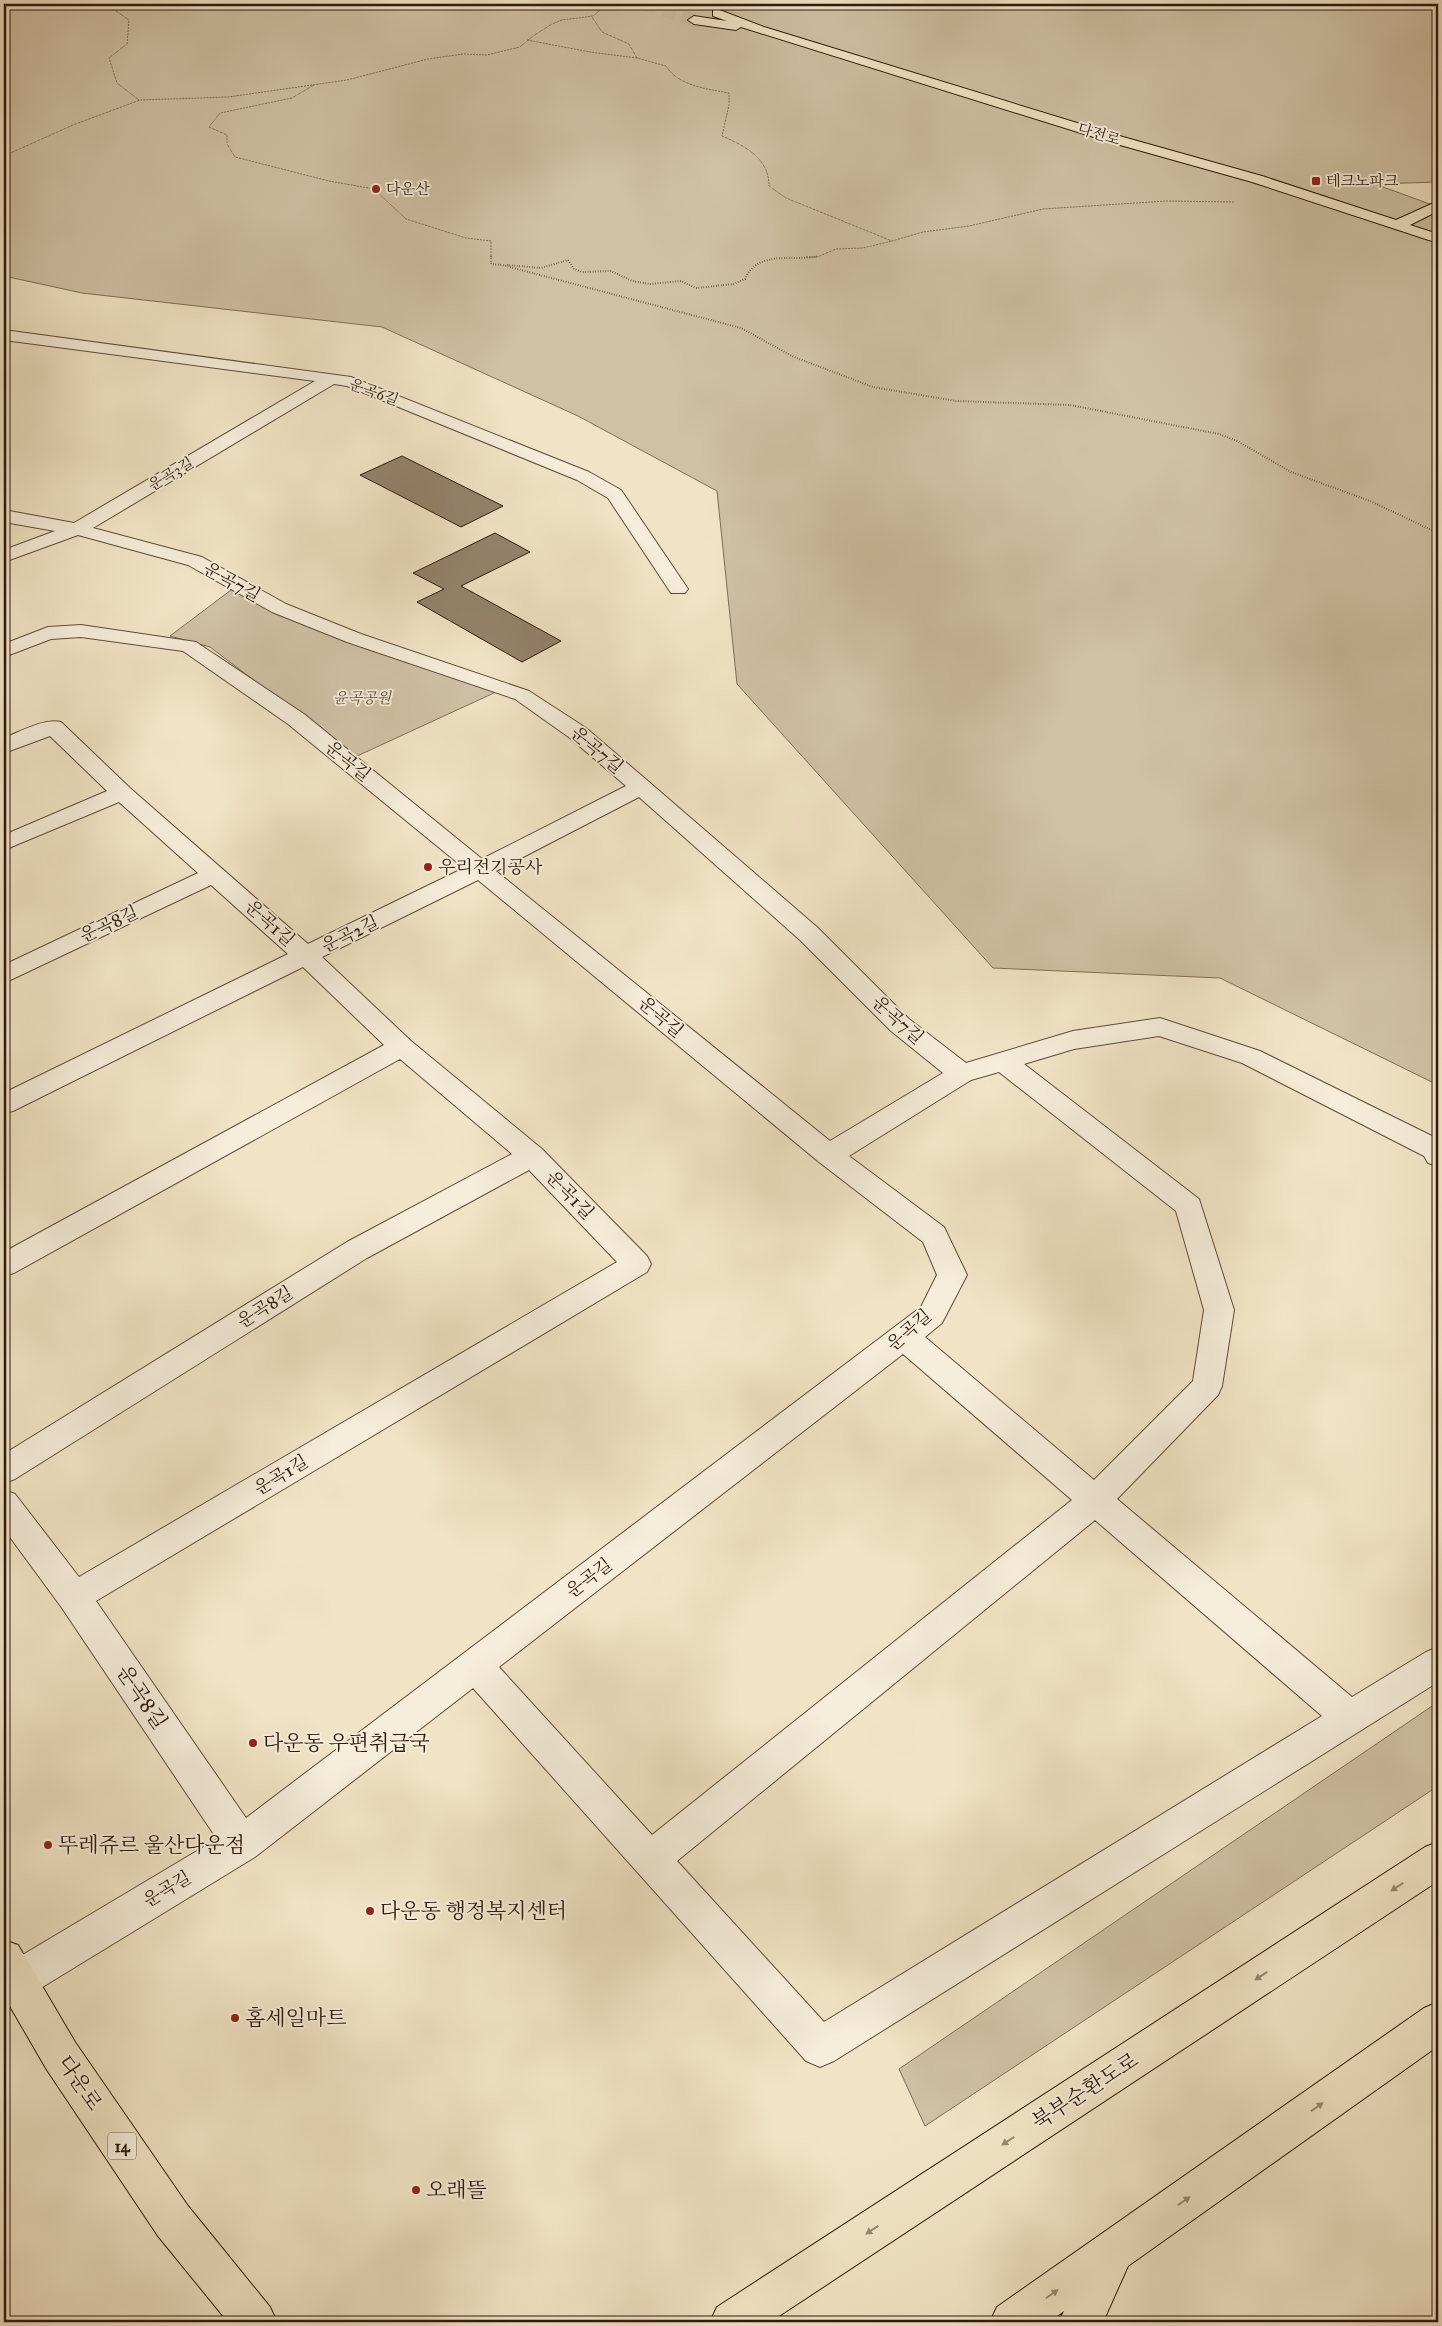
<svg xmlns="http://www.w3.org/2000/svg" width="1442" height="2326" viewBox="0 0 1442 2326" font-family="'IM FELL Great Primer','Noto Serif KR',serif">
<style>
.green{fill:#d0c1a6;stroke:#806d59}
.building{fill:#94836d;stroke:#2f190c}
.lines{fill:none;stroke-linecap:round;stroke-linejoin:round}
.major-tunnel{stroke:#cabba1;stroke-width:13;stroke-dasharray:13 7;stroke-linecap:butt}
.minor-casing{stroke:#604c3a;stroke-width:2}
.major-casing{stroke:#2f190c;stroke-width:2}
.path-far1{stroke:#2f190c;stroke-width:1;stroke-dasharray:0.5 1;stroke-linecap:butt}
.path{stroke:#2f190c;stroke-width:2;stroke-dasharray:0.5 2;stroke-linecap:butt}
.minor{fill:#f6edda;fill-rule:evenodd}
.major{fill:#f1e4c6;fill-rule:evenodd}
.oneway{fill:#9a8972}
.poi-dot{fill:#8f2418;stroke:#f6edda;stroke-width:2}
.labels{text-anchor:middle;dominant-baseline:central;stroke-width:4;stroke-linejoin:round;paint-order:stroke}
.far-street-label{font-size:15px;fill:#2f190c;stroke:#f6edda}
.far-poi-label{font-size:15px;fill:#2f190c;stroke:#f6edda;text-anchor:start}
.far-park-label{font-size:15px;font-style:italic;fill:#5f4b3a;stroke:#f6edda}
.shield{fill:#f6edda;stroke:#6b594a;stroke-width:1}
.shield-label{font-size:16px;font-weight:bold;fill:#2f190c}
.street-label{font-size:18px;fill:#2f190c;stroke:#f6edda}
.poi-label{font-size:18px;fill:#2f190c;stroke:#f6edda;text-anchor:start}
.near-street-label{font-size:21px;fill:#2f190c;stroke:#f6edda}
.near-poi-label{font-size:21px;fill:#2f190c;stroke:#f6edda;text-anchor:start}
</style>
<rect width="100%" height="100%" fill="#f1e4c6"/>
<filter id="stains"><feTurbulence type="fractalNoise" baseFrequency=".004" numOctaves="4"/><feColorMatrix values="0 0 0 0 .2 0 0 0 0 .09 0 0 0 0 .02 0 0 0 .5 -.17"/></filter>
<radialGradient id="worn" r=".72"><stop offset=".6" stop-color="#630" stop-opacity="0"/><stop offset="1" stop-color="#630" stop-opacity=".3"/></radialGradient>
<path class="green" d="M4,4h1434v178l-63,2 63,23v878l-218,-107 -227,-10 -256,-284 -20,-193 -139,-75 -196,-89 -300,-34 -78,-17z
M235,587l261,105 -141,65 -145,-110 -40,-11z
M1438,1702v84l-513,340 -26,-57z"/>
<path class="building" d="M402,456l101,50 -42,21 -101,-52z
M495,533l35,19 -69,34 100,55 -39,21 -105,-60 27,-13 -31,-16z"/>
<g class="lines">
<path class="major-tunnel" d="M644,4l50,16"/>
<defs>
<path id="minor" d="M4,330l347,47 238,95 32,18 67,99 -3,4h-14l-63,-95 -31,-18 -230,-94 -13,-2 -241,144 109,29 84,47 75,30 168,57 57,37 63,54 169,146 91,91 57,44 107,-32 87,-13 100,33 178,88v27l-10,-3 -4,-7 -182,-93 -83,-27 -85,13 -50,15 175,135 35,111 -12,76 -4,9 -101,104 235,198 74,-45 12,-5v35l-604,379 -14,6 -14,-6 -333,-373 -218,169 -237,145 -14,5v-41l213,-127 -155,-231 -58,-79v-39l11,4 64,83 538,-315 -88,-92 -162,88 -352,221 -11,4v-29l343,-212 165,-88 -112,-95 -386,214 -10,3v-24l380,-207 -81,-78 -290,144 -9,2v-20l284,-139 -77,-69 -207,98v-18l194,-92 -79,-71 -115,48v-15l103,-44 -57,-55 -46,17v-15c16,-6 39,-20 57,-16l69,66 178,156 156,-76 -176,-144 -105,-73 -102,-14 -30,2 -47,18v-13l44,-17 33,-2 115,17 108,72 178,145 144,-73 -56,-48 -55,-39 -168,-57 -75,-30 -84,-47 -110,-30 -74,27v-12l51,-19 -51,-9v-12l70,13 241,-142 -311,-41zM639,797l161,143 91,91 52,42 -113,68 -334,-270zM478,880l341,282 104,80 14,33 -16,32 -675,511 -150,-217 551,-329 4,-8 -4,-8 -105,-107 -131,-108 -89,-84zM999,1072l177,139 28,99 -11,71 -99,99 -169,-143 17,-14 25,-48 -23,-48 -95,-71 122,-76zM903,1354l169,146 -420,335 -153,-168zM1095,1520l227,196 -498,306 -147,-161z"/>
<path id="major" d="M717,9l47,18 359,110 139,39 134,44 42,-19v10l-28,14 28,9v9l-186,-61 -139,-39 -372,-116 -5,3 -42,-6 -6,-4 6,-4 33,5 -14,-5v-6z
M1438,1842v39l-668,441h-60l7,-15 708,-460z
M4,1940l14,5 57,97 113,164 82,101 7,15h-49l-70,-86 -111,-166 -43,-74z
M1438,2002v44l-310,220 -25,56h-44l5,-11 -15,11h-59l7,-15 427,-299z"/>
</defs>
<use href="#minor" class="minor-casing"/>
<use href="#major" class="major-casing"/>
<path class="path-far1" d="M121,4l-5,7 13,9 -2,24 -18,14 8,25 22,17
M592,17l10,15 27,12 8,14 29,8c12,20 42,23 63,27v12l-7,31c23,10 47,22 47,50l17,12 106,43 31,-9 46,-6 74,-17 123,-8 69,1
M527,40l63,12 47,6
M314,85l-22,13 -72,15 -11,14 18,8v9l8,13 94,24 45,8 32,30 60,19 25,3v16
M4,156l69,-31 67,-25 88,-3 119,-17 81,-21 35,-5 24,1 33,-8 13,-11 19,-12 10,-4 31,-4 14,-12
M806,257h11l19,-8 27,-1 29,-7"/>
<path class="path" d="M491,256v8l11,1 239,63 53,29 79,30 83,14 114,4 149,29 18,7 54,31 79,29 68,32
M507,265l34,3 27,-8 6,9 8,3 29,-1 21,10 18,3 31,-3 15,7 38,-4 11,-5c13,-30 49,-17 74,-23"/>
<use href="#minor" class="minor"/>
<use href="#major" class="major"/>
</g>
<defs><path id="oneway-solid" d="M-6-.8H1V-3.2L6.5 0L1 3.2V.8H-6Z" transform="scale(1.25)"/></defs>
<g class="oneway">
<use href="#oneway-solid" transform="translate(1397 1887) rotate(147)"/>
<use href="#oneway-solid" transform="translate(1261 1976) rotate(147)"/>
<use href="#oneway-solid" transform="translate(1317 2107) rotate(-35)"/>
<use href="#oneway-solid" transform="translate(1008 2141) rotate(147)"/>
<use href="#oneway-solid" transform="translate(1184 2201) rotate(-35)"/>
<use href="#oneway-solid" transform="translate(872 2230) rotate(147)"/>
<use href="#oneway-solid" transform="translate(1052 2294) rotate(-35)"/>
</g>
<g class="poi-dot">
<rect x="1311" y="176" width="10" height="10" rx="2.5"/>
<circle cx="376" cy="189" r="5"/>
<circle cx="428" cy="867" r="5"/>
<circle cx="253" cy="1743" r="5"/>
<circle cx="48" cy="1845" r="5"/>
<circle cx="370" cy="1911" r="5"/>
<circle cx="235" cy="2018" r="5"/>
<circle cx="416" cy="2190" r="5"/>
</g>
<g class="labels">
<g class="far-street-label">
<text transform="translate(1099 134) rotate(17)">다전로</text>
<text transform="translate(374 392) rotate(20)">운곡6길</text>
<text transform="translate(171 474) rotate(-31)">운곡3길</text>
</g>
<g class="far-poi-label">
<text x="1326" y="181">테크노파크</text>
<text x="386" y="189">다운산</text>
</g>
<g class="far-park-label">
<text x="362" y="698">윤곡공원</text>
</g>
<rect class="shield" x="108" y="2132.5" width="28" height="27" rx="4"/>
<g class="shield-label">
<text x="122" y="2146">14</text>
</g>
<g class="street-label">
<text transform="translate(232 582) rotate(29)">운곡7길</text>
<text transform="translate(597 750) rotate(40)">운곡7길</text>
<text transform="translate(348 761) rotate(39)">운곡길</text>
<text transform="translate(270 923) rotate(42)">운곡1길</text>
<text transform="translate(109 924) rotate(-25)">운곡8길</text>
<text transform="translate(350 934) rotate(-26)">운곡2길</text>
<text transform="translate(661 1017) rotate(40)">운곡길</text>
<text transform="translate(898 1020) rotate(42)">운곡7길</text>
<text transform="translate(570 1195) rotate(46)">운곡1길</text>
<text transform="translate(265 1307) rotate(-32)">운곡8길</text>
<text transform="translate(909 1330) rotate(-41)">운곡길</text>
<text transform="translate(281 1475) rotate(-31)">운곡1길</text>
<text transform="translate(589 1578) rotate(-37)">운곡길</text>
<text transform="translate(167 1889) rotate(-31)">운곡길</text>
</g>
<g class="poi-label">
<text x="438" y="867">우리전기공사</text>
</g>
<g class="near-street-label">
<text transform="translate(142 1697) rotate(56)">운곡8길</text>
<text transform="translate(80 2083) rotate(56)">다운로</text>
<text transform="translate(1085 2091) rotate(-33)">북부순환도로</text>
</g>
<g class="near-poi-label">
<text x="263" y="1743">다운동 우편취급국</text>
<text x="58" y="1845">뚜레쥬르 울산다운점</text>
<text x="380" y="1911">다운동 행정복지센터</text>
<text x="245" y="2018">홈세일마트</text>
<text x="426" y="2190">오래뜰</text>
</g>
</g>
<rect width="1442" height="2326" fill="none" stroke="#f1e4c6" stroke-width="20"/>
<rect x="5" y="5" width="1432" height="2316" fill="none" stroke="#2f190c" stroke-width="2.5"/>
<rect x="10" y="10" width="1422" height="2306" fill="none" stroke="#2f190c"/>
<rect width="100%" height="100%" filter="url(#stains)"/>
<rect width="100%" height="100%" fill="url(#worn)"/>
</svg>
